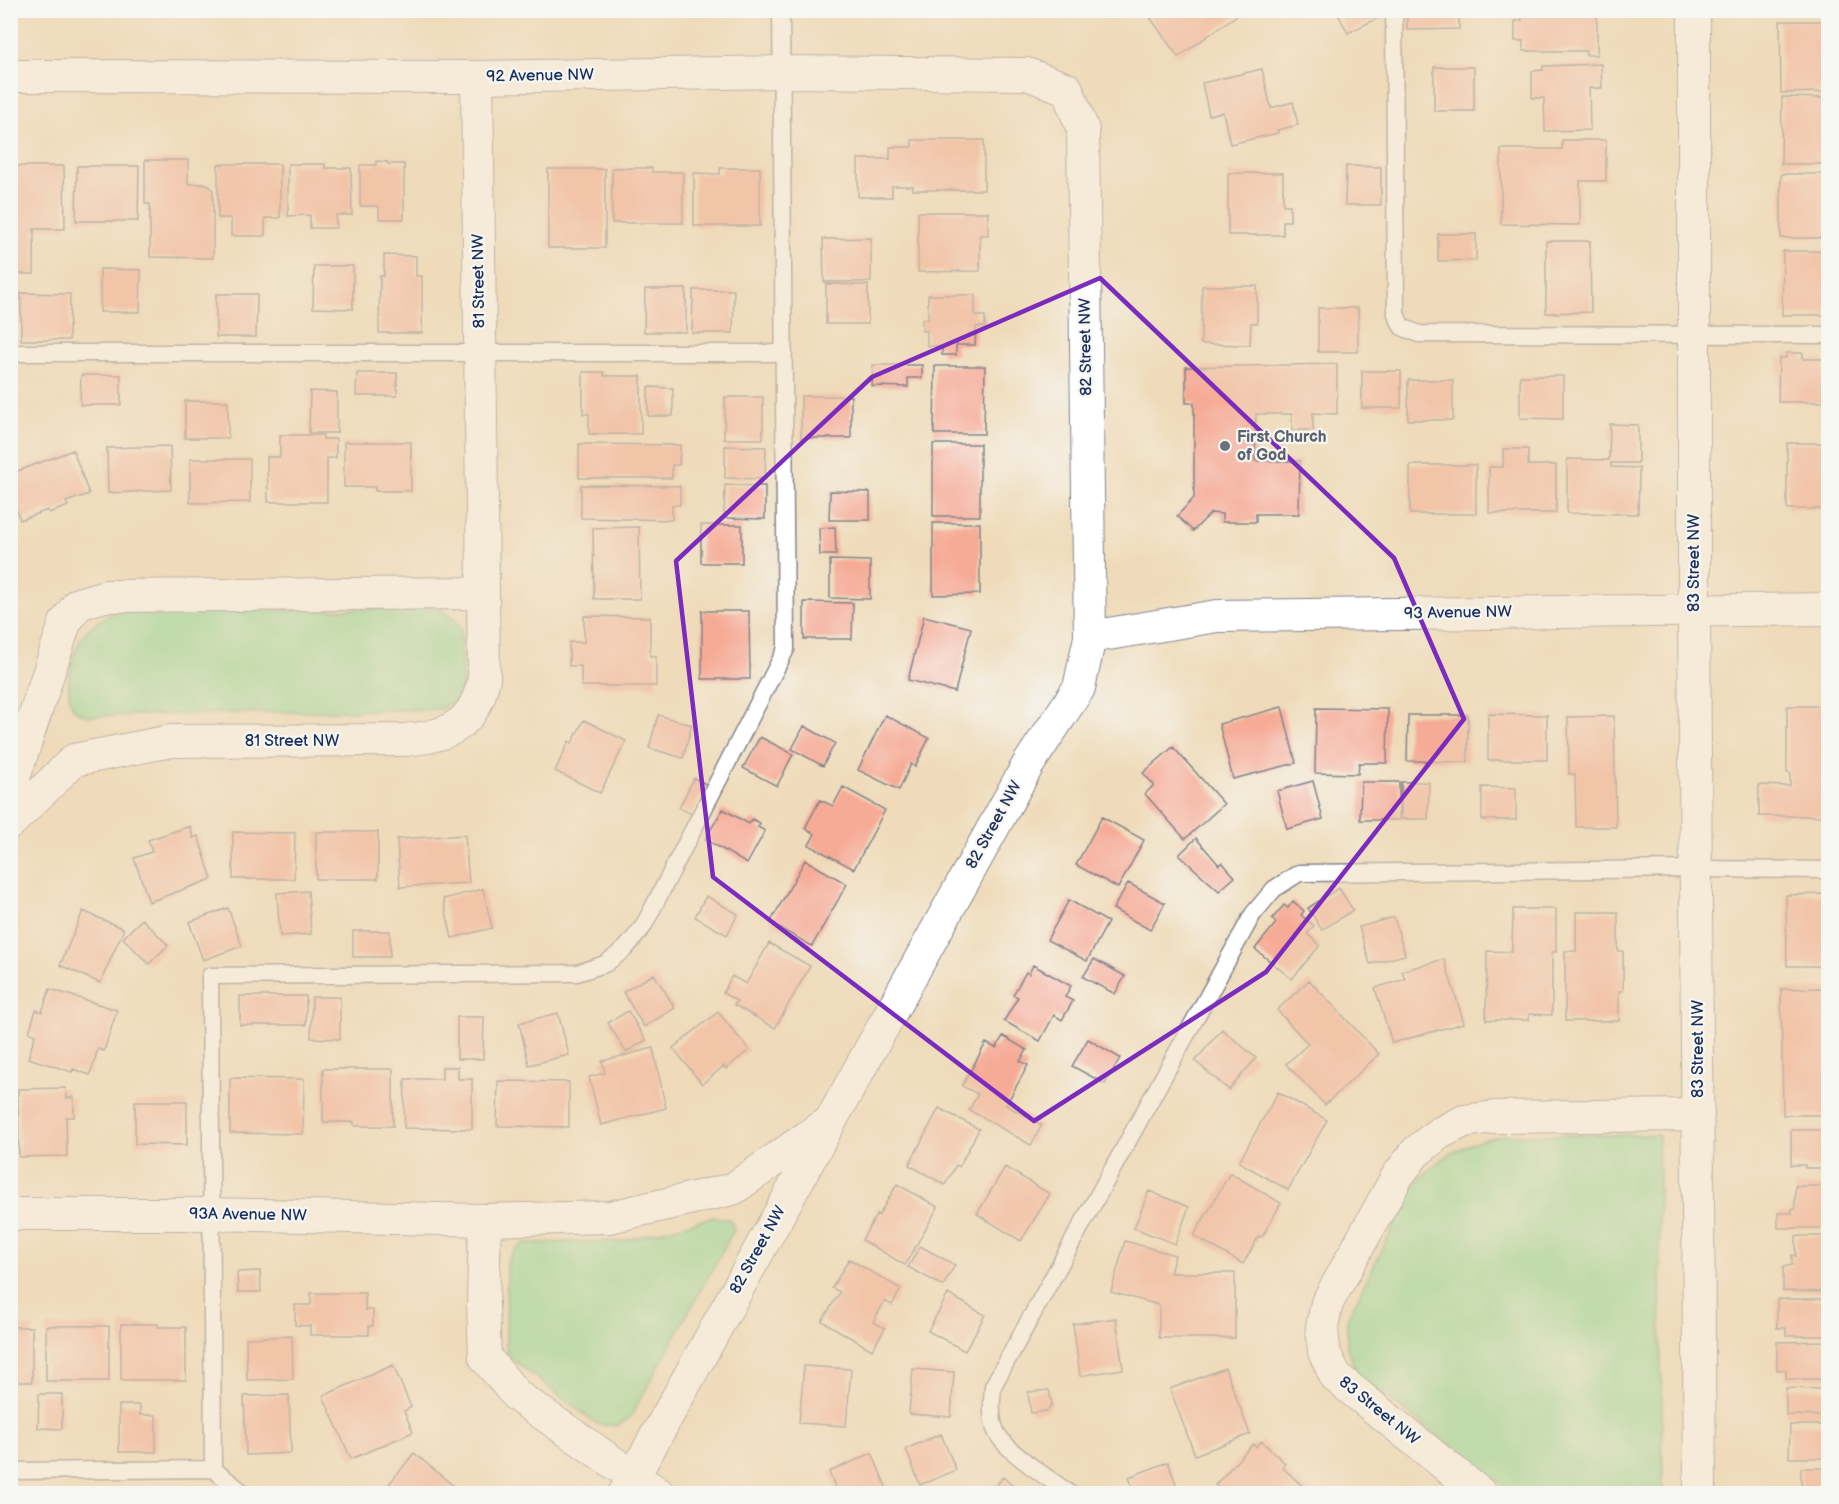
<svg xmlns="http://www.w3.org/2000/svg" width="1839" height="1504" viewBox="0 0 1839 1504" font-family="'Balsamiq Sans',sans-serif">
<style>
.green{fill:#8ddc9b;stroke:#54867c;stroke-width:1.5}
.building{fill:#f6ab96}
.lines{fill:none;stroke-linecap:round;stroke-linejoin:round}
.lane-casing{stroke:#85858c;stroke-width:19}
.street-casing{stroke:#85858c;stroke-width:34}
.lane{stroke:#fff;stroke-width:16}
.street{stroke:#fff;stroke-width:32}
.marked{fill:none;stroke:#7b2cbf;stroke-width:4.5;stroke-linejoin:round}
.worship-dot{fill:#6b7280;stroke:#f6f6f2;stroke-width:2}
.labels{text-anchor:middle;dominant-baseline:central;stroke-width:4.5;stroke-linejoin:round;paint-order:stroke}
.street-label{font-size:16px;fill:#1b2f5e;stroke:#f6f6f2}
.worship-label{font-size:16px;font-weight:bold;fill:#5b616d;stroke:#f6f6f2;text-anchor:start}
</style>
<rect width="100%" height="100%" fill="#f6f6f2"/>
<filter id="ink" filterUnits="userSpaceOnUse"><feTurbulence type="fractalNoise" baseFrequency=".0167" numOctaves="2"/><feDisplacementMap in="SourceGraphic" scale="12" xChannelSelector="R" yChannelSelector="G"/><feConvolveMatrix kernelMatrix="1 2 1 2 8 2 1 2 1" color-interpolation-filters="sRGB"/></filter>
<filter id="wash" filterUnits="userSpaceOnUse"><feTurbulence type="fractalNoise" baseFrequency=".008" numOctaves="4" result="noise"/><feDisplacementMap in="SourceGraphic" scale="24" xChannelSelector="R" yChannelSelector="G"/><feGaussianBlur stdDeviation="1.35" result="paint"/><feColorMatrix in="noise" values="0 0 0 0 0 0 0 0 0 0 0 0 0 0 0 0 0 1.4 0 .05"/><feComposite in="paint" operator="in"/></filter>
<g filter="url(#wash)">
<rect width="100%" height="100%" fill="#efdbb9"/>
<path class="green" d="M439,608l18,14 4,9 1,56 -9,15 -13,7 -352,7c-5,-2 -10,-3 -13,-6 -14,-18 -2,-61 10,-77 7,-9 17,-14 27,-20z
M1502,1135h156l5,358h-150l-155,-118 -11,-28v-28l67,-133c27,-31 48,-42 88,-51z
M713,1217l18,3 3,10 -104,188 -14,8 -19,-2 -89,-68 -2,-11 1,-83 7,-11 11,-8 98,-2z"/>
<g id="blocks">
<path class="building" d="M1145,10h99l-66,47z
M1336,10h41l3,7 -32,16z
M1407,10h52v19l-52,1z
M1522,10h75v45h-11v-4h-63v-10h-8v-20l7,-1z
M1780,21h47v4h1v67l-47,1z
M1601,64l1,24h-13l1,42 -45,1 -1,-33h-12v-27l11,-1v-4z
M1434,67h40v44h-40z
M1262,69l9,39 22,-6 5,23 -21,5 1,3 -48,11 -7,-32 -14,3 -7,-32z
M1782,97l46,1v66h-47z
M912,140h72v50h-71v-4h-21v11h-34v-38h32v-12h22z
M1562,140h44v41h-26v44l-79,-1v-75h61z
M145,160h43v24h19l6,6v68l-63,-1v-53h-5z
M376,161l12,1v2h16v55h-25v-13h-19v-41h16z
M218,164h62v54h-15v18h-34v-18h-13z
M288,164h37v4h26l1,47h-16v13h-26v-13l-22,1z
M14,166h50l1,63h-31v45h-24v-86h4z
M77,166h62l-1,55h-62z
M1346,166l35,1v38h-36z
M612,168h40v4h31v51h-71z
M720,168h40v58h-66v-53l26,1z
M548,169h57v79h-57z
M1228,173h55v32h7v16h-7v14h-55z
M1781,174h46v64h-46z
M918,212h70v23h-8v36l-62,1z
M1438,234h38v26l-38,1z
M871,238v44h-47l-1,-43z
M1546,241h44l1,71 -45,1z
M1783,251h45l-1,64h-45z
M384,255l32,1v20h6v57h-43l1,-57h4z
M314,266h39v43l-40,-1z
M100,269l41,1 -1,42h-40z
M826,284l42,1v39h-42z
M1202,286h55v37h-6l-1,22 -49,-1z
M645,289h41v43h-42z
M693,290h41l-1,43h-41z
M21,293l49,1 -1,46h-48z
M216,294h41l-1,43h-40z
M928,295h47v21h10v11h-9l-1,18h-19v10h-14v-9h-15v-15h-5v-12h6z
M1318,308h40v44h-40z
M1786,353h17v6h21v43h-46l1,-44h7z
M1337,364v50l-24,-1v17h-21v-16h-36l-1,47h45l-1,53h-43v8h-34v-8l-11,-1 -18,18 -16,-15 17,-18v-95h-8v-36z
M873,365h49v13h-14v9l-36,-1z
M935,366h50l-1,68h-50z
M1362,371h39v37h-39z
M583,372h21v4h37v58h-52v-20h-6z
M357,373h40v23h-41z
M81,375h40v30h-41z
M1520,376h43v43l-43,-1z
M1408,380h45v40h-45z
M648,387l25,1v28h-25z
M310,391l27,1v41h-28z
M801,396h50v42h-50z
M725,397h38v42h-39z
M185,401h43v37h-43z
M1610,424l28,1v38h-27v4l28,1 -1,46 -71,-1v-54l42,1z
M280,435h43v4h13v19h-9v44h-59l-1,-45h13z
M344,442h67v49h-36v-4h-31z
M1787,443h41v66h-41z
M579,444l101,1 -1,20h-7v13h-93z
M933,444h47v72h-47z
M170,446l1,44 -63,3 -1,-45z
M725,446l41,1 -1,32 -40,-1z
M1503,449h25v16h28v48h-67v-46h14z
M73,450l16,44 -23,8 2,4 -19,7 -1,-3 -28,10 -10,-28v-18z
M190,459h60v43l-60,1z
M1410,465h66v49h-66z
M581,485l99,1v19h-8v15l-91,-2z
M725,485l40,1v33l-41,-1z
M830,491l40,1v28h-41z
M933,523h47v71l-47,1z
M701,525h41v38h-41z
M639,527l1,72h-46l-1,-71z
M835,527l1,28h-16l-1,-27z
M830,560l40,1v38l-40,-1z
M804,602l49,1 -1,36h-48z
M702,611h47l1,68h-48z
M584,616l66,1v39h6v30h-75v-20h-12v-24h15z
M924,616l47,12 -16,64 -47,-12z
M1787,706h41v110h-69v-31l31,1v-13h-3z
M1282,707l14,56 -63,16 -14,-55z
M1316,708l72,1 -1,54h-28l-1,11 -43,-1z
M1488,714l59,1v45h-59z
M658,715l34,10 -9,33 -34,-10z
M885,715l44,23 -14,29 -4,-3 -12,26 -41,-20z
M1408,715h60v47l-61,-1z
M1614,716l2,111h-40l-1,-53h-6l-1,-57z
M584,720l42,21 -26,52 -45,-22 14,-30 3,2z
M804,726l31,17 -12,23 -31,-17z
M760,737l33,17 -16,32 -34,-18z
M1173,747l51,57 -39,35 -40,-45 9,-9 -11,-12z
M694,778l12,6 -14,30 -13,-6z
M1313,781l10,38 -36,10 -10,-38z
M1361,782h38v38h-39z
M1401,782h28l-1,37h-27z
M843,787l42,23 -31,59 -45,-24 6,-11 -10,-6 15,-28 13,6z
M1482,787l34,1v32h-34z
M723,809l26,15 3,-5 8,4 -2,4 7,4 -18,33 -42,-25z
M1102,817l42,23 -26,48 -42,-23z
M190,826l3,12 5,-2 14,43 -63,23 -15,-44 18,-6 -4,-12z
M233,832l62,1 -1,46h-61z
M316,832h62v47h-62z
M465,835l4,48 -69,4 -3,-48z
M1196,838l23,27 3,-3 13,15 -16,14 -40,-36z
M805,860l42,24 -35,62 -42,-23z
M1128,883l37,20 -15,27 -37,-21z
M1339,888l14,22 -31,20 -14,-22z
M483,889l9,39 -40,10 -9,-39z
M308,891l3,43 -31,2 -3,-43z
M1828,894v72h-41l-1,-71z
M706,896l32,18 -11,21 -32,-18z
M1069,900l39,22 -21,39 -40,-21z
M1293,901l11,10 -3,4 13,11 -7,8 13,11 -28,34 -37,-30 21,-26 -4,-4 12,-14 4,3z
M228,908l14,38 -39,14 -14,-38z
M1513,909h43v43h-4v63l-23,-1v6h-43l1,-69 25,1z
M83,911l41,18 -24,54 -40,-18z
M1576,912h42v39h5v40h-4v30h-54v-70h11z
M1394,917l11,38 -35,9 -11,-37z
M142,919l26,26 -19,19 -26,-26z
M353,931h37v26h-37z
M769,943l41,23 -35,62 -41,-23 3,-4 -14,-8 9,-17 14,8z
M1094,959l31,17 -10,18 -32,-17z
M1444,959l20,64 -72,20 -17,-55 30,-9 -3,-8z
M1033,965l38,21 -6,11 8,4 -11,19 -8,-5 -14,26 -36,-20 14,-24 -5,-2 13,-23 3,2z
M654,974l21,34 -31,19 -21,-35z
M1309,980l70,74 -54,51 -39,-41 22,-20 -31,-34z
M1828,988v127h-45l-2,-126z
M50,989l67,21 -13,41 -6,-2 -8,26 -17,-6 -1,3 -44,-14 7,-23 -6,-3 7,-22 6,2z
M240,996h66v29h-66z
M312,997h28v42l-29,-1z
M628,1011l18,29 -20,12 -18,-29z
M718,1012l31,38 -23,19 -2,-3 -22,18 -29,-36z
M558,1013l11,42 -40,10 -10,-42z
M457,1017h27l-1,42h-26z
M1222,1029l34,29 -27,32 -34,-29z
M1003,1036l24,14 -7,11 8,4 -22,40 36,20 -11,20 -62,-35 9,-16 -16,-8 24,-43 10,5z
M1088,1039l32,19 -15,26 -33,-18z
M653,1048l13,60 -65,17 -12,-48 16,-4 -3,-12z
M442,1067h16v12h14v50l-68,-1 1,-49h37z
M323,1069h70v57h-39v-4h-31z
M230,1078l74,1 -1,55 -73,-1z
M498,1081l71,1v45l-72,-1z
M66,1088l1,10 7,-1v20h-8l1,39 -48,1 -1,-68z
M1278,1092l49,28 -39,70 -49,-28z
M135,1101h52v44l-52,-1z
M939,1108l40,21 -20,38 -3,-2 -11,20 -36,-20z
M1791,1130h37v38h-23v-3h-14z
M1005,1167l45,27 -29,47 -44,-27z
M1230,1173l51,30 -19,34 -3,-1 -16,28 -49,-28z
M897,1184l41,23 -33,58 -43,-25 15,-26 2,1z
M1795,1186h33v42h-50v-15h14v-4h3z
M1149,1191l40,16 -14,37 -41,-16z
M1796,1236h32v56l-45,-1v-24l9,-2v-10l4,1z
M1125,1241l50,14 -5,18h65v65h-76v-33l-48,-13z
M920,1246l35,19 -12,21 -35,-19z
M849,1259l52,30 -9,16 -7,-4 -12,21 12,6 -13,22 -50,-29 18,-29 -8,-4z
M260,1271l1,21h-23l-1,-20z
M311,1293h54v17h8v16h-4v9h-59v-9l-15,-1v-20h16z
M948,1294l37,21 -20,36 -37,-20z
M1777,1299h51v37h-42v-8h-9z
M1116,1318l7,51 -43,7 -7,-52z
M121,1324h37v3h28v53h-65z
M46,1326h63v55h-63z
M10,1327h22v55h-22z
M292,1336l1,43 -46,1 -1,-42z
M1828,1341v38h-42v-9h-9v-28z
M393,1365l18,42 -7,4 9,21 -62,27 -28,-63z
M804,1366l47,3 -5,57 -47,-3z
M1225,1368l25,66 -55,21 -25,-66z
M913,1369l41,3 -3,45 -42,-3z
M1786,1388l42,1v27l-42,-1z
M1049,1390l3,14 -5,7 -16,2 -3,-21z
M39,1394h23v35l-24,-1z
M289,1395l2,58 -45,2 -2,-59z
M119,1405h21v10h16v37h-37z
M1790,1425h38v33h-39z
M941,1434l15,36 -36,15 -14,-36z
M1261,1441l24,22 -3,4 29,27h-87l-9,-9 38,-41 3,3z
M414,1453l47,39 -1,2h-79z
M872,1453l17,41h-51l-9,-22z
M1168,1462l10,27 -11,5h-32l-6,-17z
M1801,1468h27v26h-27z
M1003,1477l19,17h-33z"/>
</g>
</g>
<g filter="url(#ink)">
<use href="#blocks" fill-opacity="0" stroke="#85858c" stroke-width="1.5"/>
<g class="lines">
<defs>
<path id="lane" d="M1394,10l2,304 6,13 17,7 409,1
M10,353h774
M213,1469l-3,-493 367,-3 28,-9 20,-15 18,-22 143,-278 -5,-639
M10,1471l203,-2 32,25
M1070,1494c-18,-14 -68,-44 -75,-65 -5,-15 -3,-28 -2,-43l260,-472 21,-25 25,-16 398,-4 131,1"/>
<path id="street" d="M1694,10v599l6,885
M10,76l467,1 303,-5 247,2 40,15 16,41 7,507 -11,51 -50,75 -405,731
M1090,637l127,-21 611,-7
M10,790l55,-167 13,-19 27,-8 378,-3 -6,-516
M10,823l64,-63 97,-19 232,-1c44,-3 72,-14 81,-62l-1,-85
M10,1214h200l275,6 125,-3 123,-28 90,-63
M485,1220l-2,84 2,53 32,39 142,98
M1481,1494l-145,-117 -12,-25 -2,-25 5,-24 71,-128 18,-23 22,-18 26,-13 31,-4 203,-2"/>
</defs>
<use href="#lane" class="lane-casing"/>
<use href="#street" class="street-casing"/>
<use href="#lane" class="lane"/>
<use href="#street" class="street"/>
</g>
</g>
<path d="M0 0H1839V1504H0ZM1100,278l294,280 70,161 -198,253 -232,149 -321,-244 -37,-316 196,-184z" fill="#efdbb9" fill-opacity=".55" fill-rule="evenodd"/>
<path class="marked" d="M1100,278l294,280 70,161 -198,253 -232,149 -321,-244 -37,-316 196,-184z"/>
<circle class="worship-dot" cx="1225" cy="446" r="6"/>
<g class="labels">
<g class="street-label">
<text transform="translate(540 76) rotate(-1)">92 Avenue NW</text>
<text transform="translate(479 281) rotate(-91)">81 Street NW</text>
<text transform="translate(1086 347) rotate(-91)">82 Street NW</text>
<text transform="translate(1694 563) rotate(-90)">83 Street NW</text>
<text transform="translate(1458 613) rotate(-1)">93 Avenue NW</text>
<text x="292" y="741">81 Street NW</text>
<text transform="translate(994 825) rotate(-61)">82 Street NW</text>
<text transform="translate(1698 1049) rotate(-90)">83 Street NW</text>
<text transform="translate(248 1215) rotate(1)">93A Avenue NW</text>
<text transform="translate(758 1250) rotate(-61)">82 Street NW</text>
<text transform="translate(1379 1411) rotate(39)">83 Street NW</text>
</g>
<g class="worship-label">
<text x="1237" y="437">First Church<tspan x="1237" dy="18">of God</tspan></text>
</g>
</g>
<rect width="1839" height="1504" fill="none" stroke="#f6f6f2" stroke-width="36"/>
</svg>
